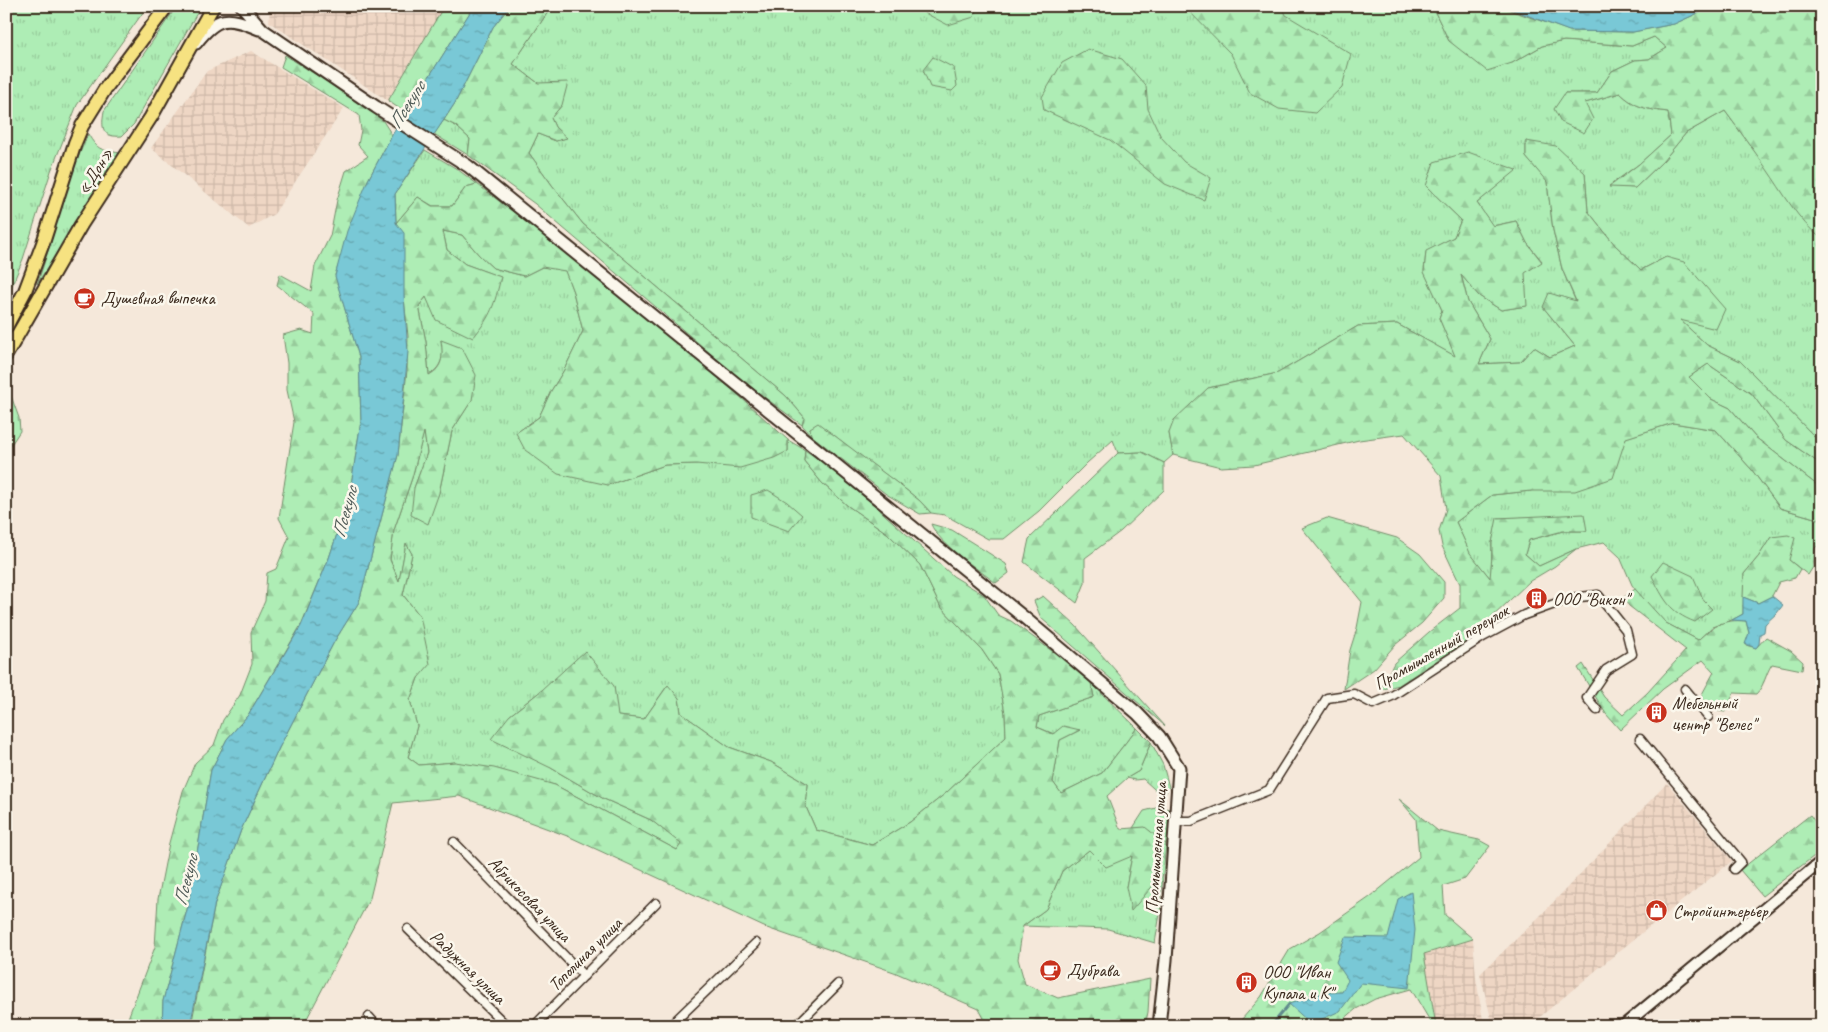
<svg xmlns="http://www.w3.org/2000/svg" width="1828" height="1032" viewBox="0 0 1828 1032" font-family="Caveat,sans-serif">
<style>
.industrial{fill:url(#industrial-grid)}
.grass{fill:url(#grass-tufts);stroke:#748c6a}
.forest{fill:url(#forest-firs);stroke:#748c6a}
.water{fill:url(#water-ripples);stroke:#60898c}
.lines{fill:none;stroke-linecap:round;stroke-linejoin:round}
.stream{stroke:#60898c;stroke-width:2.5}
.minor-casing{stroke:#3b2a1e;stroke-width:11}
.tertiary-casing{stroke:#3b2a1e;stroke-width:14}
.secondary-casing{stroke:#3b2a1e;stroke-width:15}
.trunk-casing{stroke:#3b2a1e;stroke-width:16}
.minor{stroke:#fbf7ec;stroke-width:8}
.tertiary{stroke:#fbf7ec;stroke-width:10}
.secondary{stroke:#fbf7ec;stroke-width:11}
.trunk{stroke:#f6e281;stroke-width:12}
.labels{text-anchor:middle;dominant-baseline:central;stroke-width:5;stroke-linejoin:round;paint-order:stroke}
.street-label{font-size:18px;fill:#3b2a1e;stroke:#fbf7ec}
.poi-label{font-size:18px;fill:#3b2a1e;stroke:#fbf7ec;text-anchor:start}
.water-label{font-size:19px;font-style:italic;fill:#4e5955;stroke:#fbf7ec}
</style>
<defs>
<pattern id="industrial-grid" width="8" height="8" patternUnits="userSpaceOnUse" patternTransform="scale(1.25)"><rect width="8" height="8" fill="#eed6c4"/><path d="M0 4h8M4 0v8" fill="none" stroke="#cdb8a8"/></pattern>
<pattern id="grass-tufts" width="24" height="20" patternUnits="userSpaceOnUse" patternTransform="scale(1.25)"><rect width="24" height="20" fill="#aeedb5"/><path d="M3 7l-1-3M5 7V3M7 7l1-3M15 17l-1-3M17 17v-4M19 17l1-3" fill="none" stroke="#97cb9b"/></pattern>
<pattern id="forest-firs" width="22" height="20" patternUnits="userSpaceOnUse" patternTransform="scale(1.25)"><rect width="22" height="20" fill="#aeedb5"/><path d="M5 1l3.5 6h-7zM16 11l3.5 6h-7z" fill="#97cb9b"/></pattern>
<pattern id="water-ripples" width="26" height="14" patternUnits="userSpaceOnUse" patternTransform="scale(1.25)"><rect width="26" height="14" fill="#79c8d6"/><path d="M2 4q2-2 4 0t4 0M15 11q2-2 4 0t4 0" fill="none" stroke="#64a3ad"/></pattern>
</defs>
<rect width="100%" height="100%" fill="#f5e8da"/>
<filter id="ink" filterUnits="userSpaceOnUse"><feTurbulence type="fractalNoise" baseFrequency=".02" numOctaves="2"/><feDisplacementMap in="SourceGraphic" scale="10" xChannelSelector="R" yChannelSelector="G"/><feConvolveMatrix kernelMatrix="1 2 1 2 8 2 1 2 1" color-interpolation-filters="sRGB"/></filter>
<g filter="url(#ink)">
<path class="industrial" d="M270,6h174l-56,95 -119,-79z
M251,51l93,57 -70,106 -25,14 -98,-80 56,-77z
M1667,783l65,78 -109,87 -94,78h-36l-13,-52 60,-58z
M1473,939l3,39 8,48h-48l-12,-72z"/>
<path class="grass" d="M6,6h138v5l-67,94 -26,66 -28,88 -17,41z
M177,6h24l-67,118 -12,12c-20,2 -21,-8 -18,-25z
M552,6h880l17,35 63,22 30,-17 22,-5 68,5 22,-9 13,11 -18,11 -14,1 -23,11 -15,22h-32l20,10 35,-10c16,15 26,16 48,19l3,23 -32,29 -30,22 26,2 28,-27 23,-28 39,-22 90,122 7,6v202l-5,-2 -77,-78 -33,-16 -28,-26 -13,-62 -25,13 -26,-25 -27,-34 -3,-38 -59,-32v16l21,24 6,49 9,39 14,33 -33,5 32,39 -25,11 -16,-10 -14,15 -41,2 11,-25 -22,-37 -7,-28 18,22 22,14 25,-4 -2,-33 18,-12 -15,-18 -11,-22 -24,5 -15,-23 39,-33 -90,16 35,34 -7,17 -28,15 -2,19 18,39 -3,8 17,39 -59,-33 -39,2 -80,47 -70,15 -39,45 4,22 -9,8 -22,-11 -24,1 -5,-13 -26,23 -48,48 -35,28h-16l-43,-24 -14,-2 -11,-12 -15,-12 -51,-38 -24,-19 -20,-4 1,7 -9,-10 2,-8 -18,-21 -203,-172 -31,-39 -23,-32 9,-19 18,7 10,-3 -11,-11 -4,-9 11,-13 -24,-22 -25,-19z
M444,120l12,6 14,13 -2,16 -34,-21z
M88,134c10,17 14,16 32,19l-83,131c18,-50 29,-102 51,-150z
M425,150l32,19 20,15 -11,3 -14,19h-19l-15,-9 -22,26 -1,-29z
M443,231l19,4 17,20 14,13 31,8 18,-9 23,3 8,22 10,39 -19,39 -13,21 -12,26 -23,16 92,52 57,-20 31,-1 92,-13v-11l17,10 -1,11 18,22 26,23 39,27 33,32 20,41 42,44 16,24 7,39 1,24 -60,56 -36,29 -38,23 -56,-15 -10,-23 2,-23 -37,-22 -42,-15 -48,-34 -2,-15 -12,-12 -23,33 -27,-3 -3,-30 -72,4 -33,26 42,52 53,31 47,21 31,24 -5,6 -122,-65 -100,-23 -36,3 -11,-8 9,-31 -7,-26 8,-22 2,-62 -17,-21 9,-41 -6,-10 -7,38 -9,-23 4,-29 18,-52 12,-47 3,22 -13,35 25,5 13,-62 20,-31 -31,-60c3,15 2,26 -12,35l-3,-33 -7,-36 7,-9 74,-20 -35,-13 -18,-14z
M1708,364l44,30 34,46 36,25v24l-67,-52 -25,-29 -19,-9 -22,-22z
M6,382l13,36 1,13 -14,21z
M1673,423l43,7 36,40 28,38 38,11 4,-5v28l-7,6 -2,19 -5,8 -19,-15 -18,-23 -12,19 -15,18 -1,40 -11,6 -20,7 -14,13 -32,-17 -18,-18 -16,-20 -12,-28 -16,-15 -28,7 -37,17 -14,-12 4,-14 34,-9h24l-49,-14 -40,1 -6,25 -1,36 -21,-25 -14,-32 36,-27 39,-4 94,-53z
M1091,683l46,45 -35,45 -41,20 -8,-11 7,-42 20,-10 -26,4 -17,-7 2,-11 55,-19z
M1151,742l12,23 6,22 -6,10 -20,-18 -8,1 -8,-2 12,-7z
M1160,807l9,2 -1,27 -2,8 -21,-16h-12l11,-17z
M1089,850l43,6 -6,31h25l12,-13 -3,40 -5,29 -47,-14 -85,-3 23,-17 16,-38z"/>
<path class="forest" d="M444,6h30l-68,107 -18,-12z
M510,6h42l-39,58 25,19 30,-1 -6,23 -11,13 4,9 12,11 -11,3 -18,-7 -9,19 23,32 31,39 203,172 18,21 -2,8 -58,-43 -209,-178 -67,-49 2,-16 -14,-13 -12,-6 11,-17 38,-76z
M924,6h53l-3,11 -26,8 -25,-13z
M1184,6h98l4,9 65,39 -9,33 -27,26 -36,-4 -29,-16 -19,-39z
M1432,6h70l10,5 58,20 63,1 41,-8 40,-18h95l13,5v228c-24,-18 -39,-47 -56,-71 -13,-19 -27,-38 -41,-57l-39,22 -23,28 -28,27 -26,-1 30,-23 32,-29 -3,-23c-22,-3 -32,-4 -48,-19l-35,10 8,16 -9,14 -23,-11 -7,-13 11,-16h32l15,-22 23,-11 14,-1 18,-11 -13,-11 -22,9 -68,-5 -22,5 -30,17 -25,8 -38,-30z
M1088,49l34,10 24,27 2,23 13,28 23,25 27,16 -7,22 -39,-16 -55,-44 -66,-30 -2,-13 20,-34z
M285,55l69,44 29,22 9,14 -24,45 -33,95 24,82 2,64 -12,77 -20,60 -28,67 -53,90 -21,24 -16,31 -23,136 -25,95 -1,25h-37l30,-79 3,-48 11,-56 14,-52 12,-28 19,-18 9,-25 17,-25 12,-31 -1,-32 14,-31 2,-28 9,-4 13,-32 -10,-19 15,-96 -7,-32v-27l-4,-28 18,-5 12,4 1,-20 -37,-29 3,-11 31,17 4,-25 15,-30 7,-36 9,-29 22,-15 -10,-11 3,-15 -2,-15 -78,-48z
M933,57l21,11 3,18 -5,5 -22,-4 -7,-17z
M1526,141l30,5 29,27 3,38 27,34 26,25 25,-13 18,5 41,47 -9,20 -36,-9 27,25 33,16 77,78 5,2v24l-36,-25 -34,-46 -44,-30 -19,13 22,22 19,9 25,29 67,52v25l-4,5 -38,-11 -28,-38 -36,-40 -43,-7 -47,15 -13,40 -38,13h-44l-39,4 -36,27 14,31 20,25 2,-22v-13l5,-25 87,-4 3,17h-24l-34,9 -4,14 14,12 37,-17 -21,17 -25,15 -63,60 -68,44 -19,5 14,-27 35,-31 31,-24v-24l-18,-38 -3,-15 7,-22 -5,-33 -37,-42 -45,6 -105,25 -33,2 -48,-12 -4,-22 5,-13 34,-32 70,-15 80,-47 39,-2 58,32 -16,-38 3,-8 -18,-38 2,-21 28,-14 7,-17 -35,-34 8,-24 34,-10 49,18 -40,33 16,23 23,-5 11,22 15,19 -17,11 2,33 -26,4 -22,-14 -18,-21 7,27 22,37 -11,25 41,-2 14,-15 16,10 25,-11 -32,-39 6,-14 27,8 -14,-32 -9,-39 -6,-48 -21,-25z
M477,184l132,102 128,108 51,46v11l-14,7 -34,10 -44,-4 -31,1 -57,20 -50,-11 -33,-24 -9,-17 23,-16 12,-26 13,-21 19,-39 -10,-39 -8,-21 -23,-4 -18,9 -31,-8 -14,-13 -17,-20 -19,-4 4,19 18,14 36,13c-7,29 -9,37 -28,61l-37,-18 -10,-23 -7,9 7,36 3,33c15,-8 14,-21 12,-35l21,8 14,27 -4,25 -20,31 -13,62 -11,31 -17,-9 3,-27 13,-35 -3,-21 -12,46 -18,52 -4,30 9,21 7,-38 6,11 -9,41 17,21 10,48 -12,14 -8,22 7,26 -9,31 11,8 36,-3 39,6 61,17 122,65 4,-6 -30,-24 -47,-21 -53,-31 -60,-29 18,-23 33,-26 43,-39 29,35 4,30 26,3 24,-34 11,13 2,15 48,34 42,15 37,22 -2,23 10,23 56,15 38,-23 36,-29 60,-56 -1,-24 -7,-39 -16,-24 -42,-44 -20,-41 -33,-32 -39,-27 -26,-23 -18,-22 1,-11 20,14 49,41 79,71 31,19 14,20 13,6 56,41 24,21 3,14 -55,19 -2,11 16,7 10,-8 17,4 -20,10 -7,42 8,11 41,-20 35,-45 14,14 -12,29 -12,7 -20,18 13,33 25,-2 21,17 -3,30 -32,37 -5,-24 6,-31 -26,11 -17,-17 -27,21 -16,38 -23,17 -5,33 7,25 33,14 92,-19 -2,33 -3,14h-157l-9,-17 -85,-37 -130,-45 -194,-90 -111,-41 -66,7 -23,95 -67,128h-112l24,-123 26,-73 38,-82 55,-106 25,-40 39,-147 9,-85 1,-34 -12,-113 22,-26 14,9h20l14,-19z
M818,423l87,66 15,12 11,12 -11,1 -34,-20 -75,-59 -1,-7z
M1142,452l22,11v27l-43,41 -36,27v25l-8,20 -53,-41 5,-23 89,-86z
M768,490l19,12 15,13 -13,16 -38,-14v-22z
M1327,518l70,20 23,16 24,28v16l-22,25 -27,22 -21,24 -30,20 6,-39 7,-22 5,-26 -60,-74z
M931,524l21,6 24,15 30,19 3,9 -13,10c-17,-13 -58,-40 -65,-59z
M1788,535l7,3 -6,22 11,9 -5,9 -16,4 -7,14 -14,7 -15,-6 1,-23 15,-18 12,-19z
M1663,562l30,14 11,25 8,8 -17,13c-26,-10 -31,-23 -43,-46z
M1635,589l31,34 32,17c16,-15 25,-21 48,-19l3,12 -3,12 10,3 10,-11 25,14 12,11 -1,8 -30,-6c-7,11 -7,21 -16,30l-22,-1 -9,19 -13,-2 -11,-14 13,-24 -11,-12 -40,29 -43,41 -14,-16 -28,-46 5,-4 21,33 19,18 24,-22 39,-43 -57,-44 -6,-8z
M1043,596l32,29 90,101 -124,-108 -7,-17z
M1399,799l39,32 41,9 11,6 -25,33 -22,7 2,29 28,24 -49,15 12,72h-3l-22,-37 -36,10 -19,10 -20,17h-100l25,-29 29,-48 30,-17 50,-35 49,-40 -3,-38z
M1810,815l12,16v19l-60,46 -22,-26z"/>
<path class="water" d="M474,6h36l-17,21 -38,76 -60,91 1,29 8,10v62l4,57 -10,103 -39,147 -25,40 -55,106 -38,82 -26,73 -25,123h-28l1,-25 25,-95 23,-136 16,-31 21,-24 53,-89 28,-68 20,-60 12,-77 -2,-64 -24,-81 12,-45 21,-51 24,-45z
M1502,6h212l-40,18 -41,8 -64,-1z
M1772,596l11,9 -6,8 -12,11 -1,8 -4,2 -1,10 -3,4 -11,-4 4,-11 -3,-12 -14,-1 11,-6v-17l15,6z
M1411,892l4,38 -6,58 -48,-5 -21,28 -29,13 -22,-20 34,-11 19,-1 6,-12 -12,-18 9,-25 43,1 10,-39z"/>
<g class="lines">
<path class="stream" d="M1271,1026l18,-22"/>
<defs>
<path id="minor" d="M1685,689l23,28
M1640,739l101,123 -7,7
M1177,821h14l78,-31 58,-92 27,-4 19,10 19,-8 91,-59 41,-22 47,-17 27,-3 28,35 6,24 -26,16 -19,28 10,12
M454,842l130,134
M408,929l99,97
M369,1017l8,9
M534,1026l122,-123
M670,1026l86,-83
M796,1026l42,-42"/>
<path id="tertiary" d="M1623,1026l199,-165"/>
<path id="secondary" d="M242,6l21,24 113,77 92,59 558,453 111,94 22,23 20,32 -13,192 -7,66
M196,43c22,-28 31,-27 63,-14"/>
<path id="trunk" d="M6,327l19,-36 18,-48 32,-100 7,-17 23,-37 62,-83
M6,355l75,-130 70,-108 62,-111"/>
</defs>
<use href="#minor" class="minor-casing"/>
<use href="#tertiary" class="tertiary-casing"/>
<use href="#secondary" class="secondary-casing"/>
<use href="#trunk" class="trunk-casing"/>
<use href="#minor" class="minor"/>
<use href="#tertiary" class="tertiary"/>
<use href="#secondary" class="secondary"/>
<use href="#trunk" class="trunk"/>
</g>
</g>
<defs>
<symbol id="cafe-disc" viewBox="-11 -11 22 22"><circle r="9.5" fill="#c8321e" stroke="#fbf7ec"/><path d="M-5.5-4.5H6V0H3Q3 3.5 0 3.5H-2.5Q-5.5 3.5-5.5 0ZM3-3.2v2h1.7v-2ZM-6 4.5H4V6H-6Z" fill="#fff"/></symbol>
<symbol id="building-disc" viewBox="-11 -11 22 22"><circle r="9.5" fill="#c8321e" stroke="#fbf7ec"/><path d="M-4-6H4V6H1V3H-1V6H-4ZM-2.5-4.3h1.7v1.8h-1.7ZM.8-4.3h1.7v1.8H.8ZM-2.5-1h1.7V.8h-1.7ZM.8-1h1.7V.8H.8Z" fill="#fff"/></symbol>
<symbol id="shop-disc" viewBox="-11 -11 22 22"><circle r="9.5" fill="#c8321e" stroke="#fbf7ec"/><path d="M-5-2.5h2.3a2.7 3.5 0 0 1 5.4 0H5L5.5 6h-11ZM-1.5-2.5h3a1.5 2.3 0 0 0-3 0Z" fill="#fff"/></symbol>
</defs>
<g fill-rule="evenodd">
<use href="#cafe-disc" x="72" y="286" width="25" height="25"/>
<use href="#building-disc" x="1524" y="586" width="25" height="25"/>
<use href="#building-disc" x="1644" y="700" width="25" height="25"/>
<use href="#shop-disc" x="1644" y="898" width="25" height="25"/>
<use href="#cafe-disc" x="1038" y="958" width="25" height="25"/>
<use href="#building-disc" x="1234" y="970" width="25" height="25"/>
</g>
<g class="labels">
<g class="street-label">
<text transform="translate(95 171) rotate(-57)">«Дон»</text>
<text transform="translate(1441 647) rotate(-30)">Промышленный переулок</text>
<text transform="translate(1156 848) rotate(-86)">Промышленная улица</text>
<text transform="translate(530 899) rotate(46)">Абрикосовая улица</text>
<text transform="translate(585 954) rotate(-45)">Тополиная улица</text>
<text transform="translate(468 967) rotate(44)">Радужная улица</text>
</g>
<g class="poi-label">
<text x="101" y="298">Душевная выпечка</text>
<text x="1553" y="599">ООО "Викон"</text>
<text x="1672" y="703">Мебельный<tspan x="1672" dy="21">центр "Велес"</tspan></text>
<text x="1673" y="911">Стройинтерьер</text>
<text x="1067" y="970">Дубрава</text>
<text x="1263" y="972">ООО "Иван<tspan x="1263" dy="21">Купала и К"</tspan></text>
</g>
<g class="water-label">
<text transform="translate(407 105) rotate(-58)">Псекупс</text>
<text transform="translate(345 512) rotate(-75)">Псекупс</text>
<text transform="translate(186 880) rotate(-76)">Псекупс</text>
</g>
</g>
<rect width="1828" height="1032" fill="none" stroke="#fbf7ec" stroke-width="25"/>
<rect x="12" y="12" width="1803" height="1007" fill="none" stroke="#3b2a1e" stroke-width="2" filter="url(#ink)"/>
</svg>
